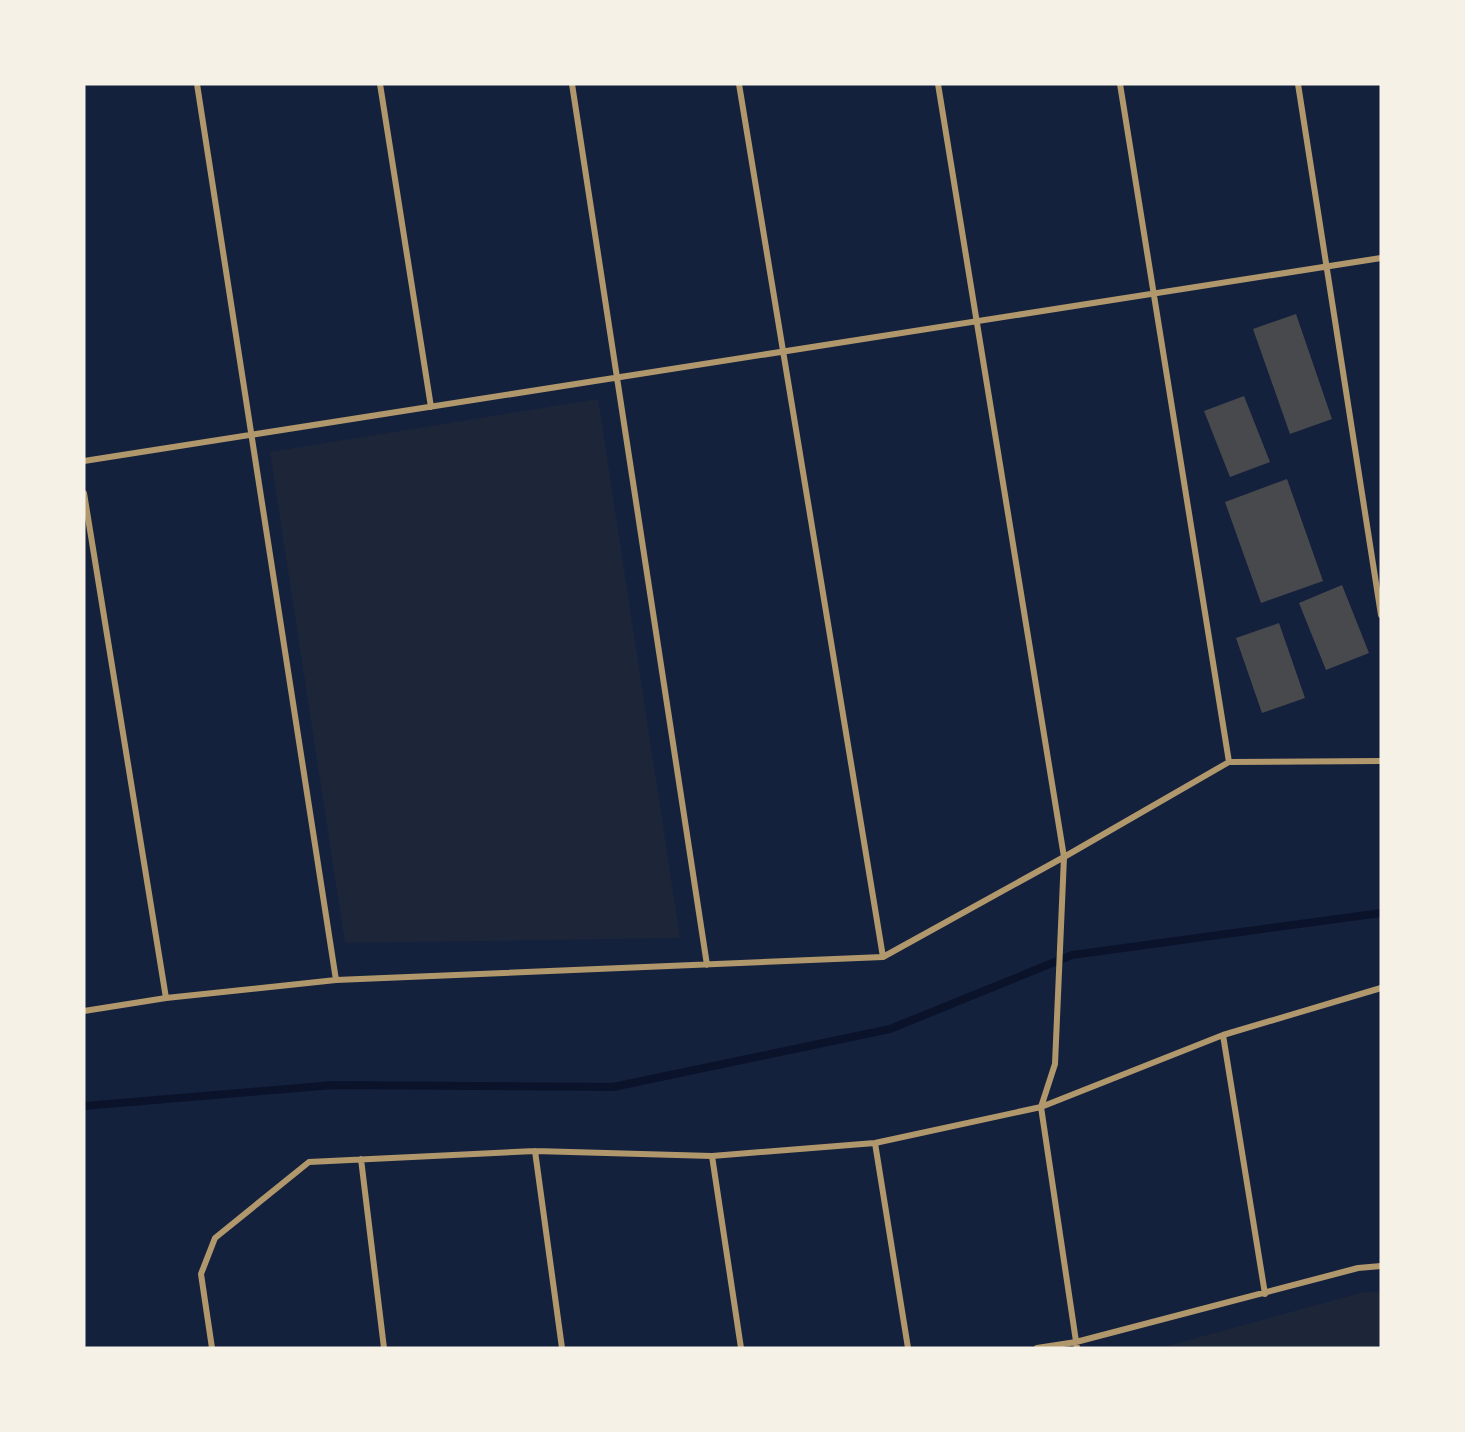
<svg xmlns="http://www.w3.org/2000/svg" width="1465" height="1432" viewBox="0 0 1465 1432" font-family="'Work Sans',sans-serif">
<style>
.green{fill:#1d2539}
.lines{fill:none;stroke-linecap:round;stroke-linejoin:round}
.stream{stroke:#0b132b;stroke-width:8}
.building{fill:#48494c}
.minor{stroke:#b1986c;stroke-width:6}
</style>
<rect width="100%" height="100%" fill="#14213d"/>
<path class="green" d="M598,399l82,539 -335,5 -75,-491z
M1381,1291v57h-221l200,-55z"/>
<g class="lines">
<path class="stream" d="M84,1106l249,-21 280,2 277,-58 182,-74 309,-42"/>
</g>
<path class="building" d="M1296,314l36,105 -42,15 -37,-105z
M1244,396l26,66 -40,15 -26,-66z
M1287,479l36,102 -62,22 -36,-101z
M1342,585l27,68 -43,17 -27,-67z
M1279,623l26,75 -43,15 -26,-75z"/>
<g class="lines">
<path class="minor" d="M197,84l139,896
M380,84l51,323
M572,84l135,881
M739,84l144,873
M938,84l126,773 -9,207 -14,43 36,241
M1120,84l109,678
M1298,84l83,531
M84,461l1297,-203
M84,493l82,505
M84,1011l82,-13 170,-18 547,-23 181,-100 165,-95 152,-1
M1223,1035l42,259
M875,1143l33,205
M535,1151l27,197
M712,1156l29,192
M361,1159l23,189
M212,1348l-11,-74 14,-36 94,-76 226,-11 177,5 163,-13 166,-36 182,-72 158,-47
M1037,1348l39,-6 282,-74 23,-2"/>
</g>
<rect width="1465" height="1432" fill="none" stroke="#f6f1e7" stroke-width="171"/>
</svg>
